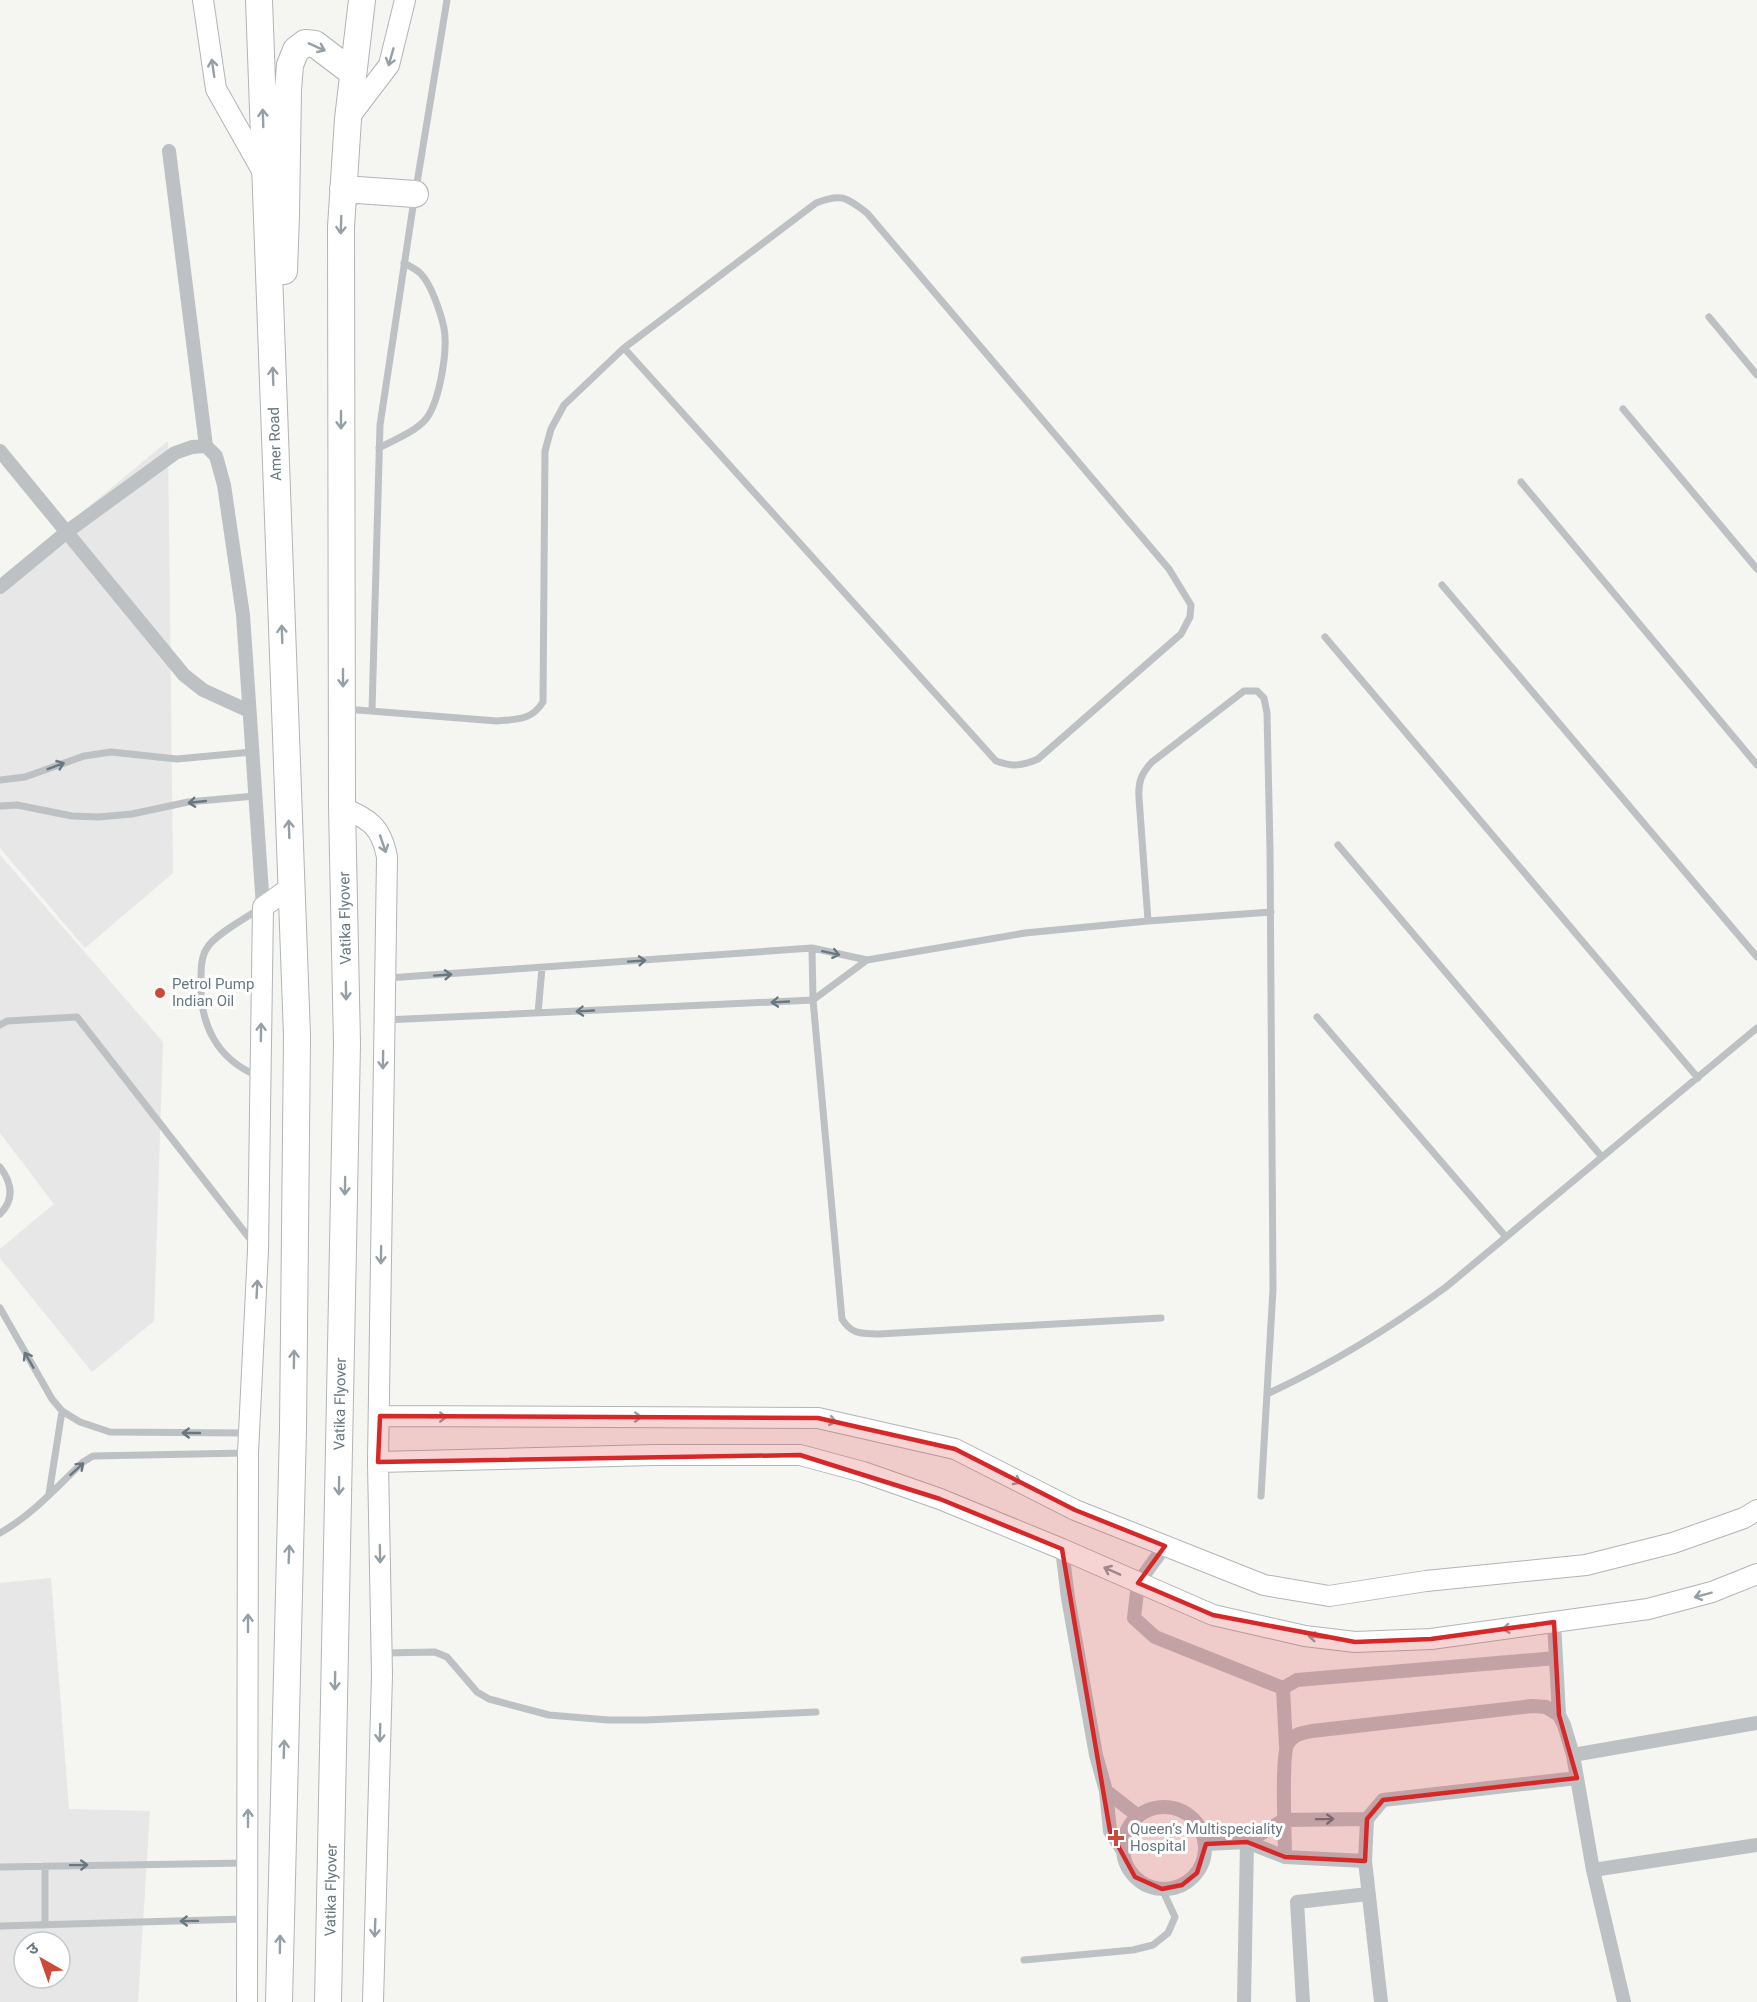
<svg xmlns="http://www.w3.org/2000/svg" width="1757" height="2002" viewBox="0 0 1757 2002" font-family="Roboto,'Noto Sans Devanagari',sans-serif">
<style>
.built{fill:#e6e7e6;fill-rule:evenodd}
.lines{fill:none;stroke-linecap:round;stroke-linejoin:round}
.secondary-casing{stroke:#b0b5b8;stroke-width:22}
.highway-casing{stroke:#b1b5b7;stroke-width:28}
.lane{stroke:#bdc1c4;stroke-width:7}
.street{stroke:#bdc1c4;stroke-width:14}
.secondary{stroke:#fff;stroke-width:20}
.highway{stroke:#fff;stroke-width:26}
.oneway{stroke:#95a0a6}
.oneway2{stroke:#687880}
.marked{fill:#d62828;fill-opacity:0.2;stroke:#d62828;stroke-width:4.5;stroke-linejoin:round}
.poi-dot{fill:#cd4a3a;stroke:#fff;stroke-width:2}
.labels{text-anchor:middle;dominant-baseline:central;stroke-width:6;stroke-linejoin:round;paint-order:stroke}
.street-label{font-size:15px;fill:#687880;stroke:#fff}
.poi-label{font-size:15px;fill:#687880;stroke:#fff;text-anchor:start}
</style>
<rect width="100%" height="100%" fill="#f5f5f2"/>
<path class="built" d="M168,441l5,432 -88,75 -85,-100v-268z
M0,855l163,187 -9,279 -62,51 -92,-114v-9l54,-45 -54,-71z
M51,1578l18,231 81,2 -12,191h-138v-419zM24,1942h36v36h-36z"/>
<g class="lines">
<defs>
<path id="secondary" d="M203,0l13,89 48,85
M348,119l41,-54 16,-65
M342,807c28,13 39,19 45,50l-9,605 4,213 -9,327
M380,1416l438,2 137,31 120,61 189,75 65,11 97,-15 160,-16 87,-22 71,-25 13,-8
M378,1462l275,-7h147l63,17 77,27 122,50 151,66 92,21 50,6 76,-3 217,-30 64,-17 45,-18
M247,2002l1,-549 10,-203 5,-343 28,-20"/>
<path id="highway" d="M259,0l38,1036 -4,393 -14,573
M343,189l72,5
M284,271l2,-56 2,-125 2,-25 6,-15 9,-7 10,1 38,29
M328,2002l19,-958 -5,-237 -1,-580 7,-108 14,-119"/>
</defs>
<use href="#secondary" class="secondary-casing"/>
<use href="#highway" class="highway-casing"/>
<path class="lane" d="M416,189l31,-189
M1709,317l48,58
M1623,409l134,160
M379,448c15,-8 36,-16 47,-29 14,-18 22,-70 18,-91 -3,-14 -13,-45 -24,-55 -4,-4 -11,-7 -16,-10
M1521,482l236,283
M1442,585l315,372
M1325,637l373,441
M345,709l152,12c20,-2 34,0 46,-19l2,-251 6,-22 13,-24 60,-57 192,-145c25,-10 30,-6 51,10l302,356 22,36 -1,12 -9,17 -143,125c-16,7 -26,8 -42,2l-372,-413
M372,711l8,-286 34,-225
M0,780l25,-3 59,-21 27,-4 66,7 75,-7
M0,806l17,-1 55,11 26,1 34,-3 56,-12 67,-6
M1338,845l264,312
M1148,921l-9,-123c-1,-16 2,-24 13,-36l92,-71h13l7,7 3,15 3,136 3,440 -12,207
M812,948l1,52 29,319c10,16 19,14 37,15l282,-16
M388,978l424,-30 55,12 158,-27 123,-12 123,-9
M538,1013l4,-45
M1317,1017l189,220
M385,1020l428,-20 54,-40
M0,1025l7,-4 70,-4 177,227
M258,1076c-42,-17 -59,-53 -57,-97 0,-10 0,-22 6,-31 7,-13 39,-30 52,-39
M0,1167c12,16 15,32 0,47
M0,1308l52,91 10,12 18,11 30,10 137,1
M1267,1394c63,-29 123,-66 179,-107l311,-259
M49,1494l13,-83
M0,1533c32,-18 57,-46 83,-71l10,-6 152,-3
M384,1653l51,-1 12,5 30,35 12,7 60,16 59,5h38l170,-8
M0,1867l246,-4
M45,1925v-59
M0,1926l245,-7
M1024,1960l109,-10 20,-5 15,-12 7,-16 -13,-28"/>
<path class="street" d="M169,151l37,295
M0,451l184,224 19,15 46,21
M0,587l68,-56 107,-78 17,-6 14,-1 10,10 8,29 19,130 20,292
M1165,1546l-27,37 -4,35 21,19 128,51
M1062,1549l6,49 28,157 10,36 4,40 13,20
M1554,1622l5,93 5,10 9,30 20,115 31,132
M1286,1746l-3,-58 14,-8 259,-22
M1573,1755l184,-32
M1106,1791l32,25
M1123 1848a41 41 0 1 1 82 0a41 41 0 1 1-82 0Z
M1247,1842l37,-22 83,-1
M1206,1844l41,-2 38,15 80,4
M1285,1857c0,-18 -4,-103 3,-114 6,-9 14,-10 24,-12l220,-25 14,1 13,8
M1593,1870l164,-25
M1244,2002l3,-160
M1303,2002l-6,-100 71,-8
M1381,2002l-16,-141 2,-42 16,-19 194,-22"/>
<use href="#secondary" class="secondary"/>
<use href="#highway" class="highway"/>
</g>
<defs><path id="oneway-shaft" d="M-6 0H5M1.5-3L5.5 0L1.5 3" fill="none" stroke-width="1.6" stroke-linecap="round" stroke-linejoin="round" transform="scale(1.5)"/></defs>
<g class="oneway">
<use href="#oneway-shaft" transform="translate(317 47) rotate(24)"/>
<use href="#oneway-shaft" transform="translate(391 57) rotate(106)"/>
<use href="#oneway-shaft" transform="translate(213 68) rotate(-98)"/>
<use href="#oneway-shaft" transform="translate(263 118) rotate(-92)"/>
<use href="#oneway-shaft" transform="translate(341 225) rotate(92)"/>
<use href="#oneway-shaft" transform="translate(273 376) rotate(-92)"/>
<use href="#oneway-shaft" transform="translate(341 420) rotate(90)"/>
<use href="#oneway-shaft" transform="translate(282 634) rotate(-92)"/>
<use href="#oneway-shaft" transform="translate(343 678) rotate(90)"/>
<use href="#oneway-shaft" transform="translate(289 829) rotate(-92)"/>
<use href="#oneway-shaft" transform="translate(383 844) rotate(71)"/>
<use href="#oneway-shaft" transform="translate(346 991) rotate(89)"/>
<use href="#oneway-shaft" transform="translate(261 1032) rotate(-89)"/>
<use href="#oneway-shaft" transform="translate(383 1060) rotate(91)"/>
<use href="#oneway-shaft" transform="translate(345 1186) rotate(91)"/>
<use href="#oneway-shaft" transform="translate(381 1255) rotate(91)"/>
<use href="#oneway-shaft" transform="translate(257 1289) rotate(-87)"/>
<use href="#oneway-shaft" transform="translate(294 1359) rotate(-89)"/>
<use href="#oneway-shaft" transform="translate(438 1417)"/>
<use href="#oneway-shaft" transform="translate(633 1417)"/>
<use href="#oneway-shaft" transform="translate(828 1420) rotate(13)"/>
<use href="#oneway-shaft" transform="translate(1013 1479) rotate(27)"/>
<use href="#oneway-shaft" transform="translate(339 1486) rotate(91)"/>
<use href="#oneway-shaft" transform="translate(289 1554) rotate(-88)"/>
<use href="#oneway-shaft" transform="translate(380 1554) rotate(89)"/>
<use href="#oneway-shaft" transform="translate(1112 1571) rotate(-156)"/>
<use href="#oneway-shaft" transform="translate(1703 1595) rotate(165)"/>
<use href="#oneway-shaft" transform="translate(248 1623) rotate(-90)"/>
<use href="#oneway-shaft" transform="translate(1511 1628) rotate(172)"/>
<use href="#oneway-shaft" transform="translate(1317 1637) rotate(-174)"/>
<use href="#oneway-shaft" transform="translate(335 1681) rotate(91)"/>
<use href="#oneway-shaft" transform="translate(380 1733) rotate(92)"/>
<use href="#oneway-shaft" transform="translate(284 1749) rotate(-88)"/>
<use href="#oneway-shaft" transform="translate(248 1818) rotate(-90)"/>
<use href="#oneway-shaft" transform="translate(375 1928) rotate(92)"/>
<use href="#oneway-shaft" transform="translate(280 1944) rotate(-89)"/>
</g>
<g class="oneway2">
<use href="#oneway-shaft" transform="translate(56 766) rotate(-21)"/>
<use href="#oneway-shaft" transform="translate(197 802) rotate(174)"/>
<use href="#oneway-shaft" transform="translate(831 953) rotate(12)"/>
<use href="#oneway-shaft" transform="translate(637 961) rotate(-4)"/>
<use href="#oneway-shaft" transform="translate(443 975) rotate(-4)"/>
<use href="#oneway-shaft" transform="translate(780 1002) rotate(177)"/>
<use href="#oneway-shaft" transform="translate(585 1011) rotate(177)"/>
<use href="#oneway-shaft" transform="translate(29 1360) rotate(-120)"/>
<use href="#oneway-shaft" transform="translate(191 1433) rotate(-180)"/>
<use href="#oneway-shaft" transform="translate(77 1469) rotate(-42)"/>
<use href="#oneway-shaft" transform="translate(1325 1819) rotate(-1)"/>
<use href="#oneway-shaft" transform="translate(79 1865) rotate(-1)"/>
<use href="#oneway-shaft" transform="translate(189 1921) rotate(179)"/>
</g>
<path class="marked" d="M380,1416l438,2 137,31 120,61 90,36 -27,37 75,32 142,27 76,-3 123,-17 5,93 18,63 -194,22 -16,19 -2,42 -80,-4 -38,-15 -41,2 -9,29 -15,12 -20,4 -27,-12 -25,-46 -48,-282 -122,-50 -140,-44 -422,7z"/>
<g class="poi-dot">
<circle cx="160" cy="993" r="6"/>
<path d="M1113 1829h6v6h6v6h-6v6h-6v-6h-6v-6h6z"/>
</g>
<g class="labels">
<g class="street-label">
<text transform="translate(275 444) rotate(-92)">Amer Road</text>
<text transform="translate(345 918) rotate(-91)">Vatika Flyover</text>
<text transform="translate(340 1404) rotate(-89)">Vatika Flyover</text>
<text transform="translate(331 1890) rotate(-89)">Vatika Flyover</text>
</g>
<g class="poi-label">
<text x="172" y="984">Petrol Pump<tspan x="172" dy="17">Indian Oil</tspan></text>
<text x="1130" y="1829">Queen’s Multispeciality<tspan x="1130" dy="17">Hospital</tspan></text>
</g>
</g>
<g transform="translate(42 1960) rotate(320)"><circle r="28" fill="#ffffff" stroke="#c3c9cc" stroke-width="1.5"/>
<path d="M0-4.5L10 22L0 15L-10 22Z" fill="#cd4a3a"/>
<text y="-9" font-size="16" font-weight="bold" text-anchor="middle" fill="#687880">उ</text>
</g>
</svg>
